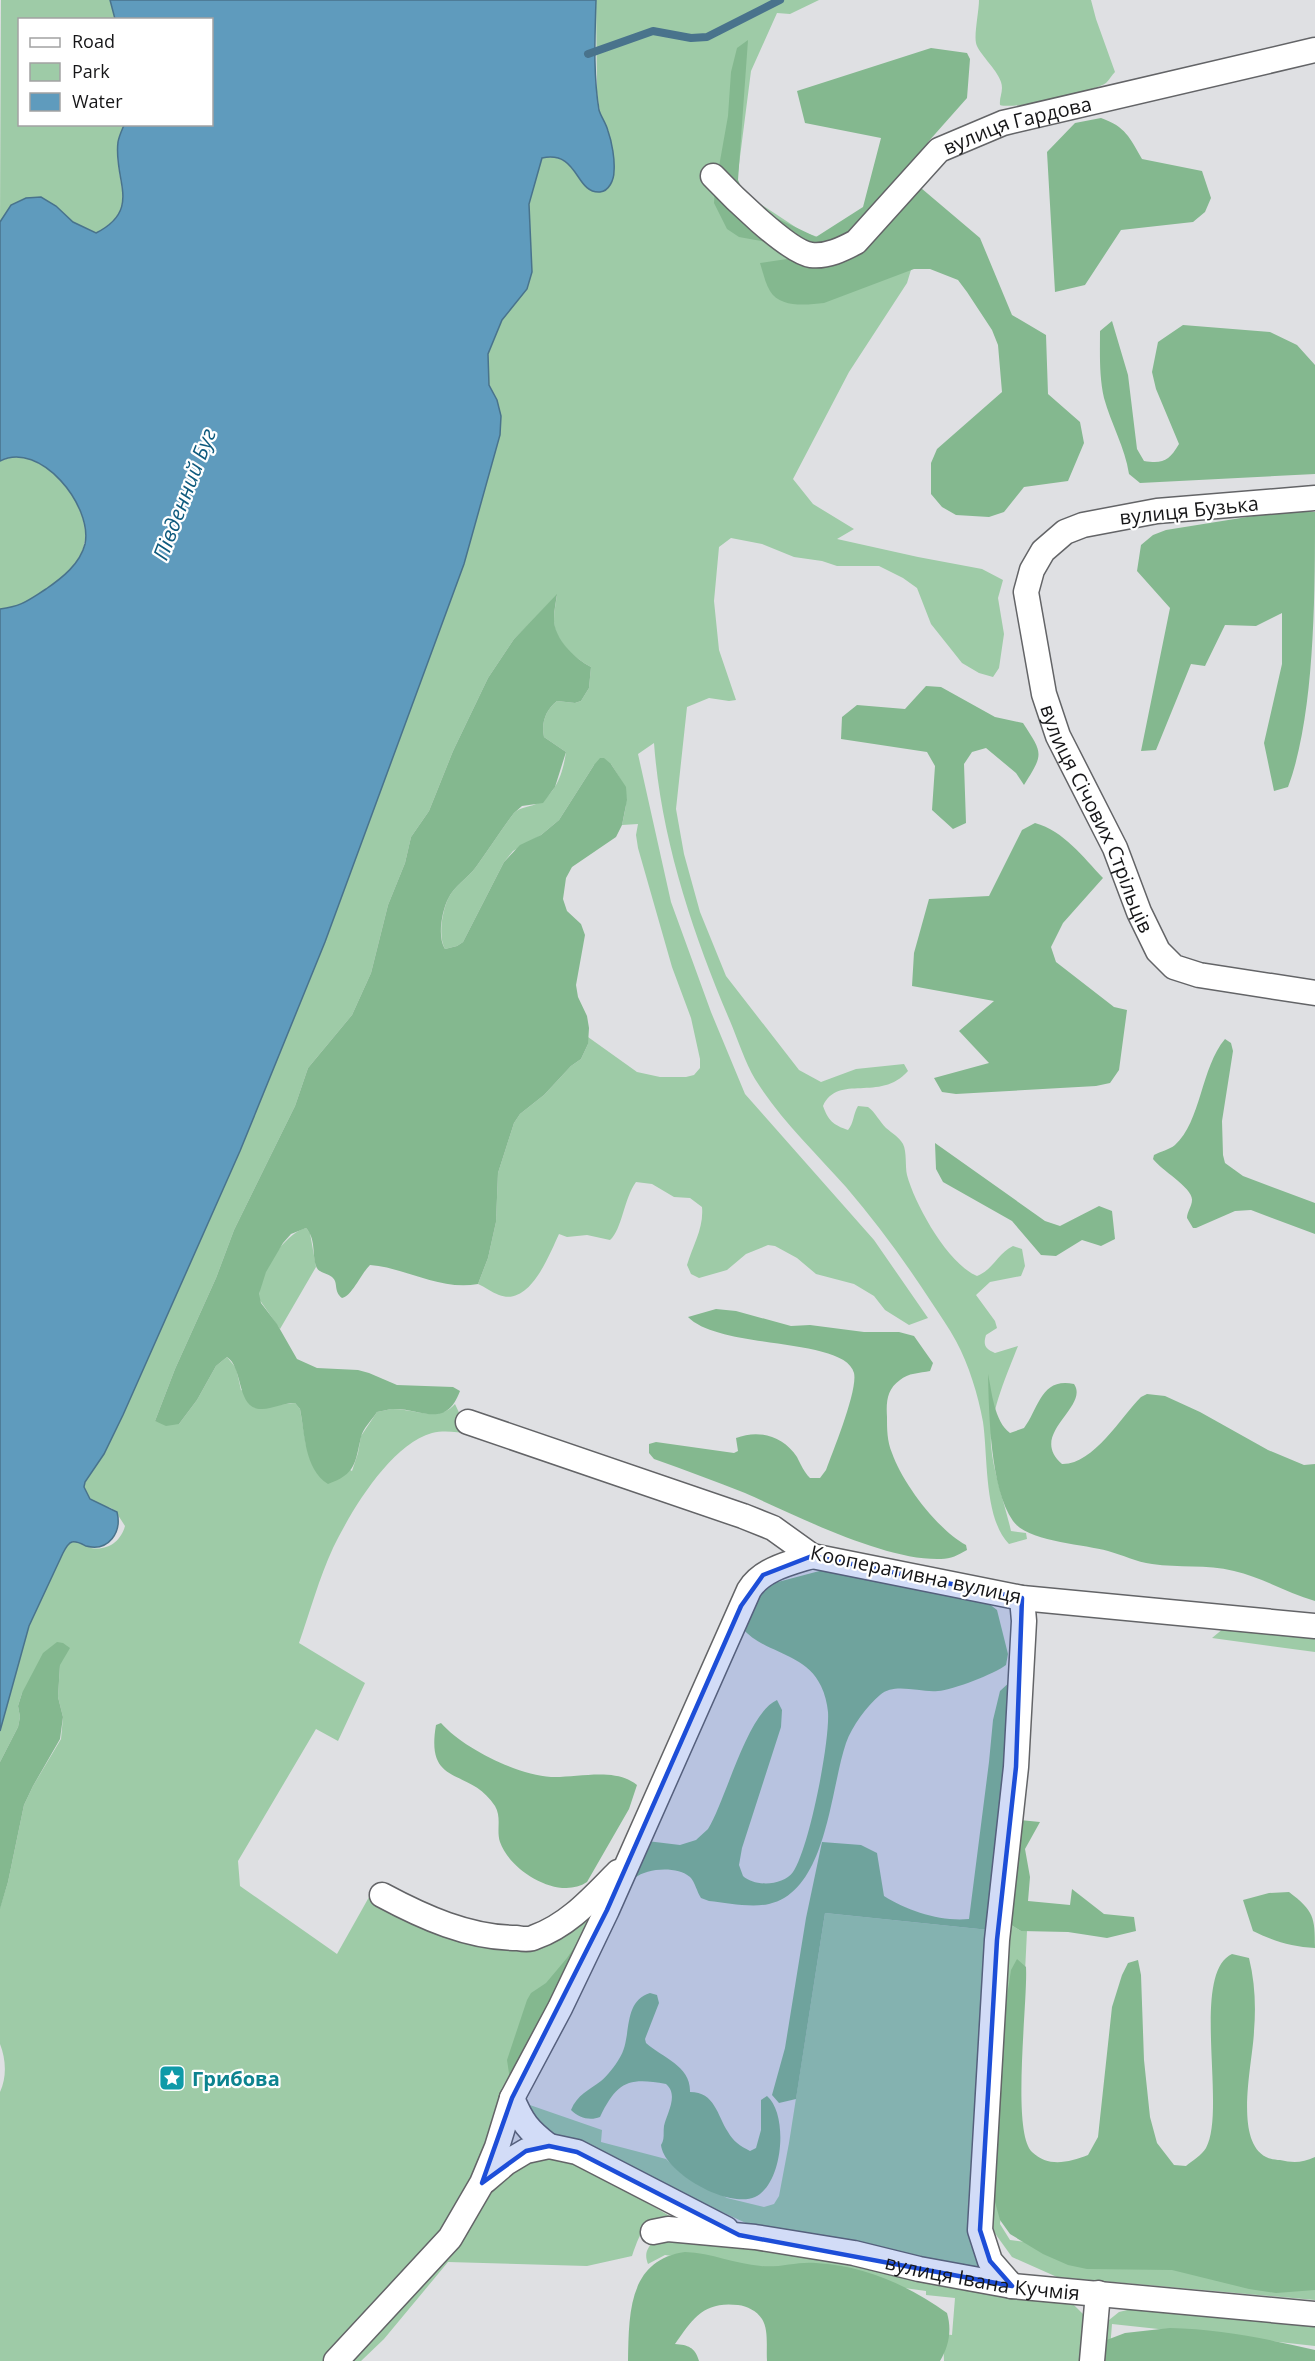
<svg xmlns="http://www.w3.org/2000/svg" width="1315" height="2361" viewBox="0 0 1315 2361" font-family="'Open Sans',sans-serif">
<style>
.green{fill:#9ecba7}
.forest{fill:#84b88f}
.water{fill:#5f9bbd;stroke:#49738c;stroke-width:1.5}
.lines{fill:none;stroke-linecap:round;stroke-linejoin:round}
.stream{stroke:#49738c;stroke-width:8}
.minor-casing{stroke:#636467;stroke-width:27}
.minor{stroke:#fff;stroke-width:24}
.marked{fill:#1d4ed8;fill-opacity:0.2;stroke:#1d4ed8;stroke-width:4.5;stroke-linejoin:round}
.labels{text-anchor:middle;dominant-baseline:central;stroke-width:4.5;stroke-linejoin:round;paint-order:stroke}
.street-label{font-size:20px;fill:#161618;stroke:#fff}
.culture-label{font-size:20px;font-weight:bold;fill:#0d838f;stroke:#fff;text-anchor:start}
.water-label{font-size:21px;font-style:italic;fill:#0f5b7e;stroke:#fff}
</style>
<rect width="100%" height="100%" fill="#dfe0e3"/>
<path class="green" d="M1,0h109l5,19 -95,1v104l104,1c-2,5 -5,11 -6,17 -6,38 25,67 -22,91l-23,-11 -17,-16 -45,-1 -11,17z
M596,0h223l-29,14 -13,-1 -26,58 -15,117 67,44 27,9 90,-1 -13,43 -58,89 -56,107 20,25 41,25 -17,10 81,18 64,12 21,11 -5,18 6,36 -5,34 -6,9 -14,-4 -17,-10 -31,-39 -14,-36 -14,-10 -24,-12h-42l-15,-5 -28,-4 -32,-13 -31,-6 -12,9 -5,54 5,49 17,50 -7,1 -20,-3 -22,9 -11,102 8,45 16,58 26,64 73,94 22,12 35,-13 48,-5 4,7c-28,32 -70,2 -85,35 5,14 10,19 25,24 6,-7 5,-16 10,-24l10,1c8,6 11,14 18,21 6,5 13,9 17,16 4,8 2,22 4,31 8,30 41,89 70,101 16,-6 21,-23 36,-30l9,3 3,17 -4,10 -31,6 -14,13 19,26 2,7 -11,7c-3,10 -1,14 9,18l23,-7c-11,28 -29,68 -27,99 2,27 14,59 20,86l15,2 1,6 -18,5c-25,-25 -21,-87 -26,-122 -5,-27 -14,-57 -27,-81 -7,-13 -16,-26 -24,-38 -26,-40 -55,-80 -86,-116 -31,-35 -66,-68 -91,-108 -10,-17 -17,-39 -25,-58 -37,-87 -69,-182 -76,-278l-16,11 33,148 40,110 34,82 129,146 54,78 -19,7 -24,-15 -11,-14 -20,-12 -38,-10 -19,-16 -22,-12 -7,-1 -22,9 -19,16 -28,8 -8,-4 -4,-9c6,-20 17,-37 15,-58l-12,-9 -16,-1 -22,-13 -16,-2c-12,16 -14,48 -26,58l-23,-5 -20,2 -8,-3c-10,21 -29,73 -60,61 -8,-3 -14,-8 -21,-11l10,-26 8,-36 2,-49 16,-50 6,-9 24,-19 27,-29 10,-7 7,-15v-7l49,35 23,5h26l8,-2 6,-7v-9l-9,-41 -19,-51 -34,-119 -2,-13 2,-11 -16,1c7,-32 7,-33 -11,-61l-17,1 -35,55 -18,15 -28,16 -9,11 -41,80 -6,4 -12,3c-7,-12 -3,-37 3,-50 6,-13 20,-21 28,-32 13,-18 25,-37 38,-54 8,-7 13,-5 22,-9 20,-9 27,-31 30,-52l-22,-15c-3,-15 2,-27 13,-36l18,2 6,-2 8,-13 2,-21c-16,-9 -38,-27 -37,-48 0,-8 2,-17 3,-24l-43,44 -26,39 -35,73 -24,60 -18,26 -6,26 -17,42 -17,68 -19,42 -44,53 -13,38 -61,124 -18,48 -41,91 -20,52 24,3 18,-24 19,-34 11,-9 9,11 5,22 36,15 18,-2 5,6 6,36 46,26 6,-18 3,-17 16,-24c5,-1 10,-2 14,-3 21,-1 48,14 64,-5l14,30c-12,-2 -25,-4 -37,-1 -42,12 -81,78 -99,115 -14,30 -23,64 -34,95l66,40 -27,58 -22,-12 -78,132 2,25 97,68 36,-64 128,55 106,-55 -117,256 -41,77 -118,138h-331v-269c7,-15 6,-33 0,-48v-136l8,-26 16,-77 9,-19 28,-47 2,-22 -5,-20 2,-32 -38,28 -4,13 2,11 -2,10 -18,35v-31l29,-105 34,-73c2,-4 5,-10 10,-11 6,-1 12,4 18,6 17,3 30,-7 34,-22l-9,-14 -5,-4 -14,-4 -7,-5 -6,-12 1,-5 19,-28 19,-39 117,-264 85,-209 139,-378 36,-129 -3,-35 -8,-15 -1,-31 14,-34 30,-48 -3,-68 13,-46c20,-4 29,7 39,22l33,-9 -6,-39 -8,-19 -3,-21z
M979,0h112l5,19 19,53c-3,3 -6,8 -9,11 -14,9 -90,27 -106,22 -1,-8 4,-14 1,-23 -4,-13 -23,-29 -25,-39 -2,-9 3,-32 3,-43z
M19,455c14,5 29,12 40,23 15,16 31,45 25,67 -5,20 -22,33 -38,44 -19,12 -24,17 -46,20v-148z
M306,1228l4,5 6,34 -36,62 -21,-30c-1,-24 24,-65 47,-71z
M1224,1628l91,8v16l-103,-14z
M825,1913l164,17 -10,100 -4,158 11,82 -225,-40 -184,-85 -30,-6 -23,-36 78,27 -1,12 65,17 16,15 45,24 37,9 10,-3 5,-8 10,-53z
M1008,1923l13,8h6l-9,186 -13,58 -5,49 10,16 267,36 38,8v16l-258,-23 -45,-20 -23,-32z
M532,2155l39,3 102,60c-31,10 -30,7 -41,38l-45,10 -139,-4 -64,77 -23,22h-15l144,-173z
M723,2240l349,63 13,13 1,45h-142l-1,-27 9,1 3,-37 -29,-3v-4l-261,-36 -17,9c-4,-10 -1,-16 6,-23z
M1140,2307l175,18v21l-203,-22 -3,37 -12,-6 7,-31 15,-12z"/>
<path class="forest" d="M748,40l-10,140 7,16 10,12 61,29 47,-30 18,-69 -76,-15 -8,-32 134,-43 36,5 3,6 -3,39 -39,44 -7,46 59,50 32,77 34,20 2,59 32,28 4,21 -16,38 -44,6 -20,25 -15,5 -33,-2 -14,-8 -11,-13v-31l6,-14 65,-57 -4,-47 -6,-15 -25,-38 -9,-12 -28,-11h-16l-90,34c-18,2 -44,5 -54,-12 -5,-8 -7,-19 -10,-28l67,-10 -88,-16 -12,-8 -13,-26 1,-14 13,-73 3,-44 6,-24z
M1101,118c25,9 28,19 41,41l60,12 9,27 -6,14 -12,10 -72,8 -36,55 -30,7 -8,-140 28,-29z
M1112,321l16,54 9,74 7,12c19,3 25,0 35,-17l-23,-55 -4,-17 6,-30 25,-17 87,7 27,13 18,20v109l-175,9 -11,-9c-4,-27 -18,-50 -25,-76 -5,-22 -4,-45 -4,-67z
M1290,510l25,2c0,82 0,203 -27,275l-14,4 -10,-48 18,-79v-51l-26,13 -31,-1 -20,41 -14,-2 -35,86 -15,1 29,-143 -33,-37 4,-26 12,-10 13,-5z
M557,594c-1,8 -3,16 -3,24 -1,20 21,41 37,49l-2,21 -8,13 -6,2 -18,-2c-11,9 -16,21 -13,36l22,15 -11,35 -12,16 -21,3 -8,7c-13,17 -25,36 -38,54 -8,11 -22,19 -28,32 -6,12 -11,38 -3,50l12,-3 6,-4 41,-80 16,-17 21,-10 18,-15 35,-55 6,-7h4l7,6 15,23 1,13 -5,25 -6,12 -44,30 -6,11 -3,21 4,12 14,13 4,11 -9,50 2,12 9,19 2,12 -1,16 -7,15 -10,7 -27,29 -24,19 -6,9 -16,50 -2,49 -8,36 -10,26c-38,7 -71,-16 -108,-19 -10,10 -18,31 -28,33 -9,-7 -3,-15 -10,-21 -5,-4 -14,-4 -16,-11 -4,-13 0,-27 -10,-38l-15,6 -8,9 -17,29 -7,22 2,9 16,21 20,35 20,9 41,2 11,3 28,12 56,2 7,4c-15,40 -39,16 -69,18 -4,1 -9,2 -14,3 -5,8 -14,16 -16,25 -6,26 -5,37 -33,47 -24,-15 -23,-51 -28,-75l-5,-6c-13,0 -22,6 -33,6 -26,1 -18,-41 -35,-52l-11,9 -19,34 -18,24 -13,2 -11,-5 20,-52 41,-91 18,-48 61,-124 13,-38 44,-53 19,-42 17,-68 17,-42 6,-26 18,-26 24,-60 35,-73 26,-39z
M926,686l15,1 54,30 28,6c20,31 21,30 1,62l-8,-12 -30,-25 -14,4 -8,12 2,59 -13,6 -21,-19 3,-44 -8,-14 -86,-13 1,-22 15,-12 48,4z
M1035,823c29,8 48,34 68,55l-40,45 -12,24 5,15 58,45 13,3 -8,60 -9,13 -14,3 -140,8 -14,-2 -8,-14 55,-15 -30,-32 35,-30 -82,-15 2,-33 15,-54 60,-3 33,-66z
M1225,1039l6,4 2,8 -11,70 1,34 2,8 18,13 72,27v31l-64,-24 -16,1 -39,17h-3l-6,-10c0,-6 5,-12 5,-18 1,-12 -31,-30 -39,-41l1,-4c7,-4 15,-5 21,-10 26,-23 26,-78 50,-106z
M935,1143l110,78 15,5 39,-20 13,5 3,28 -14,7 -19,-6 -26,16 -15,-1 -29,-34 -69,-39 -7,-13z
M716,1309l20,2 55,15 19,-1 54,7h35l15,4 19,27 -3,8c-10,2 -22,2 -30,9 -13,9 -14,22 -13,37 0,12 0,24 5,36 11,31 46,77 74,92l1,5c-9,5 -16,9 -26,9 -56,2 -144,-43 -196,-66 -30,-12 -60,-23 -91,-34l-5,-6v-9l7,-2 78,11 4,-2 -2,-13c23,-9 47,-2 61,19 4,8 7,15 13,21h10l6,-8c7,-19 32,-80 28,-97 -9,-36 -134,-23 -166,-56z
M988,1374c4,18 6,47 22,59l14,-5c15,-20 17,-51 50,-44 16,23 -47,50 -12,80 31,1 59,-47 79,-67l6,-3 18,2 35,16 68,38 36,15 11,-1v137c-28,-8 -54,-24 -81,-30 -28,-7 -55,-3 -82,-7 -16,-2 -29,-9 -44,-13 -24,-7 -80,-9 -95,-30 -23,-33 -24,-108 -25,-147z
M827,1569l156,30 14,11 11,44 -2,11c-12,9 -53,25 -68,26 -18,2 -43,-9 -58,4 -13,11 -28,31 -34,48 -16,47 -19,148 -77,161 -18,4 -42,-1 -60,-3l-8,-3c-4,-6 -6,-16 -11,-21 -13,-11 -43,-9 -55,1l-125,202 -3,-20 20,-60 4,-7 15,-10 21,-25 80,-117 33,4 16,-5 12,-11c18,-29 39,-116 69,-129l5,10 -1,17 -39,121 -3,17 4,11c12,11 40,10 50,-4 16,-23 37,-130 35,-160 -1,-9 -3,-18 -7,-26 -16,-34 -57,-32 -79,-58l3,-25 29,-20z
M57,1642l6,1 7,5 -10,17 -2,32 5,20 -3,22 -27,47 -9,19 -16,77 -8,27v-147l18,-35 2,-10 -2,-11 4,-13 21,-40z
M1012,1680l-4,91 -19,159 -164,-17 -29,186 -17,4 -7,-8 13,-47 21,-130 16,-76 39,3 16,8 7,43c23,15 58,26 85,23l20,-157 4,-42 7,-29z
M441,1723c22,25 76,52 110,54 27,1 64,-10 86,8l-8,24 -42,73c-28,19 -77,-11 -87,-40 -4,-12 2,-24 -5,-36 -26,-40 -70,-17 -59,-81z
M1020,1820l20,2 -15,27 5,28 -2,24 42,4 2,-16 32,25 30,3 2,14 -29,7 -39,-6 -47,-1 -13,-8z
M1289,1892c25,19 26,25 26,56 -23,-1 -42,-7 -62,-17l-10,-31 26,-7z
M1232,1954l17,4c6,24 7,49 5,73 -1,31 -21,109 12,126 4,2 10,3 14,3 13,3 22,3 35,-3v133l-39,3 -27,-4 -77,-19 -85,-1 -19,-4 -25,-11 -33,-20 -10,-14 -8,-29 13,-181 6,-40 6,-11 9,8c2,34 -15,165 6,185 17,16 37,10 56,3l10,-18 14,-130 10,-32 6,-12 10,-3 3,15 3,85 6,57 7,26 17,22 12,1c6,-5 16,-11 20,-18 21,-38 -16,-175 26,-194z
M650,1993l7,2 2,8 -14,36 1,4c17,15 45,23 44,49 25,0 27,23 38,40 5,9 12,14 22,19l6,-3 5,-18v-30l6,-4c22,19 16,88 -12,101 -26,12 -91,-24 -94,-52 4,-6 2,-12 3,-19 3,-13 15,-31 2,-42 -38,-7 -49,-2 -66,33 -10,4 -21,1 -29,-7 6,-15 18,-20 30,-29 6,-5 14,-15 18,-22 14,-20 2,-57 31,-66z
M685,2252c27,1 50,12 76,14 19,2 37,-5 55,-3 49,3 92,22 131,50 5,17 2,33 -7,48h-173c-1,-13 2,-31 -5,-42 -5,-8 -15,-13 -24,-14 -34,-4 -45,13 -63,39 13,1 20,3 24,17h-71c1,-47 0,-101 57,-109z
M1170,2328c49,1 98,11 145,22v11h-223l12,-20 21,-8z"/>
<path class="water" d="M110,0h486c-1,36 -3,74 3,110 2,7 7,13 9,21 4,11 7,29 6,40 0,9 -5,20 -14,21 -25,2 -21,-42 -58,-34l-13,46 3,68 -5,17 -25,31 -14,34 1,31 8,15 4,16 -1,19 -36,129 -139,378 -85,209 -117,264 -19,39 -19,28 -1,5 6,12 27,13c5,20 -8,40 -31,34 -4,-2 -9,-5 -14,-4 -4,1 -7,7 -9,11l-34,73 -29,105v-1122c22,-3 27,-8 46,-20 16,-11 34,-25 39,-45 8,-38 -45,-104 -85,-83v-239l11,-17 15,-7 15,-1 15,9 17,16 23,11c47,-24 17,-53 22,-91 1,-6 4,-12 6,-17l88,-1v-104l-97,-1z"/>
<g class="lines">
<path class="stream" d="M588,54l65,-23 38,7 16,-1 73,-37"/>
<defs>
<g id="minor">
<path id="s1" d="M713,176c17,18 75,76 98,79 16,2 32,-6 45,-13l83,-92 64,-27 312,-73"/>
<path id="s2" d="M1315,498l-158,13 -74,14 -18,7 -22,19 -11,19 -6,22 18,102 14,42 57,112 24,64 19,39 16,16 25,8 116,18"/>
<path d="M468,1422l275,94 30,12 39,28 210,42 293,28"/>
<path d="M382,1895c41,22 87,43 135,43 6,1 13,2 18,-1 34,-12 58,-40 83,-65"/>
<path d="M512,2098c10,24 16,32 37,48"/>
<path d="M485,2181l21,-18 20,-12 23,-5 28,6 149,77"/>
<path id="s3" d="M653,2232l15,-3 87,8 99,16 65,16 93,17 303,28"/>
<path d="M1012,2286l-22,-25 -10,-31 17,-290 19,-173 8,-146 -2,-23"/>
<path d="M336,2361l114,-123 32,-55 15,-36 15,-49 48,-90 47,-98 142,-320c13,-21 41,-27 63,-34"/>
<path d="M1092,2361l6,-68"/>
</g>
</defs>
<use href="#minor" class="minor-casing"/>
<use href="#minor" class="minor"/>
</g>
<path class="marked" d="M812,1556l210,42 -6,169 -19,173 -17,290 10,31 22,25 -273,-51 -162,-83 -28,-6 -23,5 -44,32 30,-85 95,-188 134,-304 22,-31z"/>
<defs>
<symbol id="sight-square" viewBox="-11 -11 22 22"><rect x="-9" y="-9" width="18" height="18" rx="4" fill="#0f9aa8" stroke="#fff"/><path d="M0-6L1.8-2.2L6-1.7L2.9 1.2L3.7 5.4L0 3.3L-3.7 5.4L-2.9 1.2L-6-1.7L-1.8-2.2Z" fill="#fff"/></symbol>
</defs>
<g fill-rule="evenodd">
<use href="#sight-square" x="157" y="2063" width="30" height="30"/>
</g>
<g class="labels">
<g class="street-label">
<text stroke="none"><textPath href="#s1" startOffset="381">вулиця Гардова</textPath></text>
<text transform="translate(1189 510) rotate(-6)">вулиця Бузька</text>
<text stroke="none"><textPath href="#s2" startOffset="566">вулиця Січових Стрільців</textPath></text>
<text transform="translate(916 1574) rotate(12)">Кооперативна вулиця</text>
<text stroke="none"><textPath href="#s3" startOffset="334">вулиця Івана Кучмія</textPath></text>
</g>
<g class="culture-label">
<text x="192" y="2078">Грибова</text>
</g>
<g class="water-label">
<text transform="translate(184 494) rotate(-69)">Південний Буг</text>
</g>
</g>
<rect x="18" y="18" width="195" height="108" fill="#ffffff" stroke="#a2a2a3" stroke-width="1.5"/>
<rect x="30" y="38" width="30" height="9" fill="#ffffff" stroke="#a2a2a3" stroke-width="1.5"/>
<text x="72" y="48" font-size="18" fill="#161618">Road</text>
<rect x="30" y="63" width="30" height="18" fill="#9ecba7" stroke="#a2a2a3" stroke-width="1.5"/>
<text x="72" y="78" font-size="18" fill="#161618">Park</text>
<rect x="30" y="93" width="30" height="18" fill="#5f9bbd" stroke="#a2a2a3" stroke-width="1.5"/>
<text x="72" y="108" font-size="18" fill="#161618">Water</text>
</svg>
